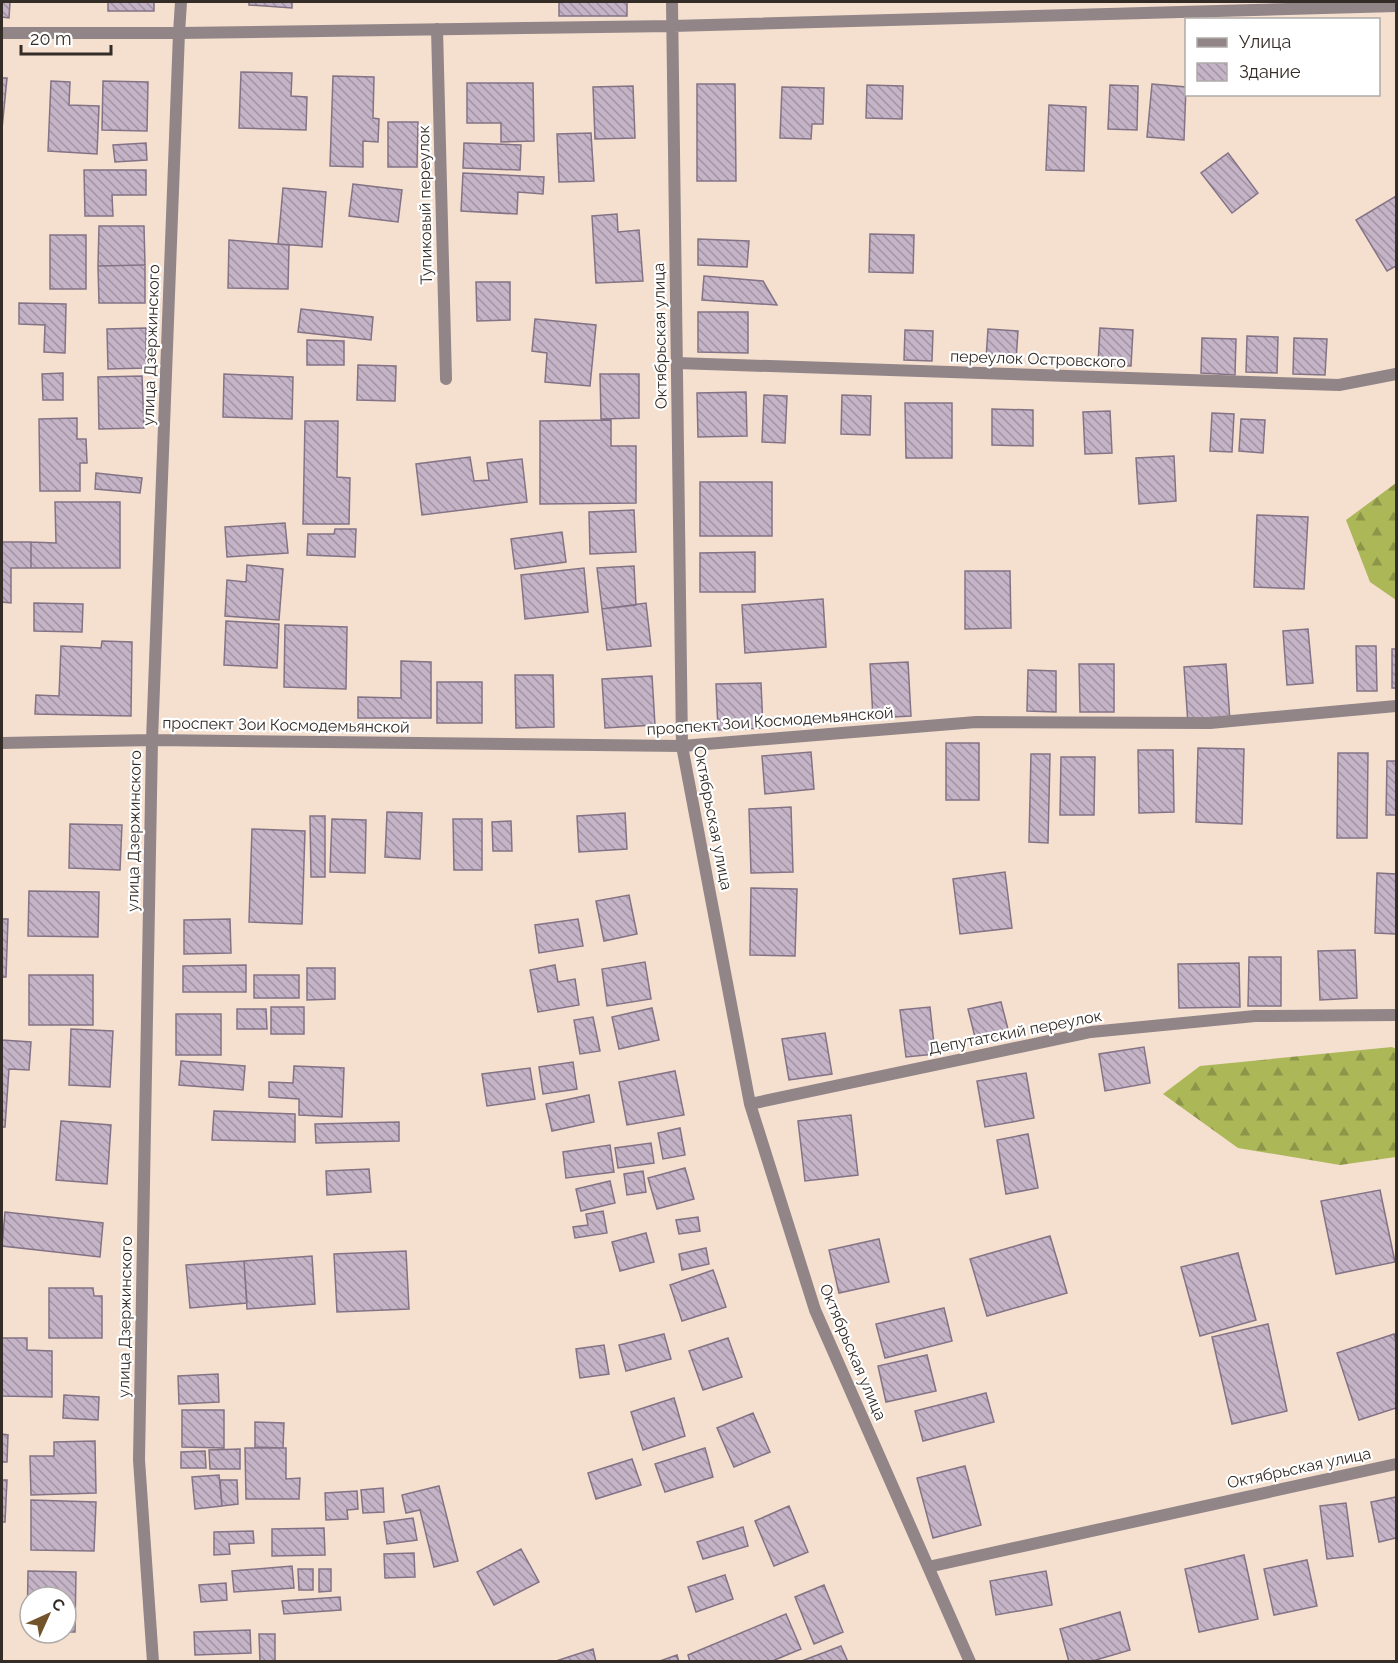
<svg xmlns="http://www.w3.org/2000/svg" width="1398" height="1663" viewBox="0 0 1398 1663" font-family="Raleway,sans-serif">
<style>
.forest{fill:url(#forest-firs)}
.building{fill:url(#building-back-hatch);stroke:#837385;stroke-width:1.5}
.lines{fill:none;stroke-linecap:round;stroke-linejoin:round}
.minor{stroke:#918588;stroke-width:12}
.tertiary{stroke:#918588;stroke-width:12}
.labels{text-anchor:middle;dominant-baseline:central;stroke-width:4.5;stroke-linejoin:round;paint-order:stroke}
.street-label{font-size:16px;fill:#342c26;stroke:#fff}
</style>
<defs>
<pattern id="forest-firs" width="22" height="20" patternUnits="userSpaceOnUse" patternTransform="scale(1.5)"><rect width="22" height="20" fill="#acb758"/><path d="M5 1l3.5 6h-7zM16 11l3.5 6h-7z" fill="#8d9549"/></pattern>
<pattern id="building-back-hatch" width="6" height="6" patternUnits="userSpaceOnUse" patternTransform="scale(1.5)"><rect width="6" height="6" fill="#c5b4c7"/><path d="M-1 5l2 2M0 0l6 6M5-1l2 2" fill="none" stroke="#a193a1"/></pattern>
</defs>
<rect width="100%" height="100%" fill="#f5dfcf"/>
<path class="forest" d="M1396,483v117l-26,-18 -24,-62z
M1392,1047l4,2v108l-56,8 -102,-17 -75,-54 37,-28z"/>
<path class="building" d="M2,2h8l-1,16 -7,-1z
M108,2h46v9h-46z
M249,2h43v6l-43,-3z
M559,2h68v14h-68z
M241,72l51,1 -1,23 16,1 -1,33 -67,-2z
M333,76l41,1 -1,41 6,1 -1,23 -15,-1v26l-33,-1z
M2,78h5l-5,51z
M51,81l19,1 -1,23 30,1 -2,48 -49,-3z
M103,81l45,1 -1,49 -45,-1z
M467,83h66l1,58 -33,1v-19h-34z
M697,84h38l1,97h-39z
M1152,84l34,3 -2,53 -37,-3z
M867,85l36,1 -1,33 -36,-1z
M1110,85l28,1 -1,44 -29,-1z
M633,86l2,52 -40,1 -2,-52z
M782,87l42,1 -1,36h-11l-1,15 -31,-1z
M1049,105l37,2 -2,64 -38,-1z
M388,122h30l-1,45h-29z
M591,133l3,48 -35,1 -2,-48z
M146,143l1,17 -32,2 -2,-17z
M464,143l57,2 -1,25 -57,-2z
M1228,153l30,40 -26,20 -31,-40z
M84,170h62v25h-34l1,21h-28z
M463,173l81,4 -1,17 -25,-2 -1,22 -56,-3z
M353,184l49,6 -4,32 -49,-6z
M283,188l43,4 -4,55 -44,-3z
M1396,196v70l-9,5 -31,-51z
M617,214l1,18 21,-2 4,51 -47,2 -4,-67z
M99,226h45l1,39 -47,1z
M870,234l44,1 -1,38 -44,-1z
M50,235h36v54h-36z
M698,239l51,2 -2,26 -49,-2z
M229,240l60,5 -1,44 -60,-1z
M145,265v38h-46l-1,-37z
M704,276l59,5 14,24 -75,-5z
M476,282h34v38l-33,1z
M19,303l47,1 -1,49 -21,-1 1,-27 -26,-1z
M301,309l72,8 -2,23 -73,-8z
M698,312h50v41l-50,-1z
M535,319l61,6 -6,61 -45,-4 2,-29 -15,-2z
M146,328v40l-38,1 -1,-40z
M1100,328l33,2 -2,36 -33,-2z
M988,329l30,2 -2,30 -30,-2z
M905,330l28,1 -1,30 -28,-1z
M1247,336l31,1 -1,36 -31,-1z
M1202,338l34,1 -1,36 -34,-2z
M1294,338l33,1 -2,36 -32,-1z
M307,340l37,1v24h-37z
M358,365l38,1 -1,35 -38,-1z
M63,373v27h-20l-1,-26z
M224,374l69,3 -1,42 -69,-2z
M600,374h39v44l-38,1z
M142,376l2,52 -45,1 -1,-52z
M746,392l1,44 -49,1 -1,-44z
M764,395l23,1 -2,47 -23,-1z
M842,395l29,1 -1,39 -29,-1z
M905,403h47v55h-46z
M992,409l41,1v36l-41,-1z
M1110,411l2,42 -27,1 -2,-42z
M1212,413l22,1 -2,38 -22,-1z
M77,418v21h9l1,24h-7v28h-40l-1,-72z
M1241,419l24,1 -2,33 -24,-2z
M611,420v26h25v57l-96,1v-83z
M305,421h33l-1,56 13,1 -1,46h-46z
M1174,456l2,45 -37,3 -3,-46z
M470,457l4,24 15,-1 -2,-17 35,-4 5,43 -105,13 -6,-51z
M96,473l46,5 -2,15 -45,-4z
M700,482h72v54h-72z
M55,502h65v66h-89v-26l25,1z
M634,510l2,42 -46,2 -1,-42z
M1257,515l51,2 -4,72 -50,-2z
M285,523l3,30 -61,4 -2,-30z
M335,529h21l-1,28 -48,-2 1,-21h26z
M562,532l4,30 -51,7 -4,-30z
M2,542h29v26h-20v35l-9,-1z
M755,552v40h-55v-39z
M247,565l36,4 -4,51 -54,-4 2,-36 19,2z
M634,566l2,39 -34,4 -5,-41z
M584,568l4,44 -63,7 -4,-44z
M965,571h45l1,57 -46,1z
M823,599l3,48 -81,6 -3,-48z
M34,603l49,1 -1,28 -48,-1z
M646,603l5,43 -44,4 -5,-41z
M226,621l53,3 -2,44 -53,-3z
M285,625l62,2 -1,62 -62,-2z
M1308,629l5,54 -26,2 -4,-54z
M102,641l30,1 -1,74 -96,-2 1,-19 23,1 2,-50 40,2z
M1356,646h20l1,45h-20z
M1392,649h4v39h-4z
M401,661l30,1v56h-73v-21l43,1z
M908,662l3,54 -38,2 -3,-54z
M1079,664h35v48h-34z
M1226,664l4,57 -42,3 -4,-57z
M1028,670l28,1v41l-29,-1z
M515,675h38l1,52 -38,1z
M652,676l3,49 -50,3 -3,-49z
M437,682h45v41h-45z
M761,683l2,45 -45,2 -2,-46z
M946,743h33v57h-33z
M1198,748l46,1 -2,75 -46,-2z
M1138,750h35l1,62 -35,1z
M811,752l3,37 -49,5 -3,-38z
M1338,753h30l-1,85h-30z
M1031,754h19l-2,89 -19,-1z
M1061,757h34l-1,58h-34z
M1387,761h9v54h-10z
M791,807l2,65 -42,1 -2,-64z
M387,812l35,1 -2,46 -35,-2z
M625,813l2,36 -48,3 -2,-36z
M310,816h15v61h-14z
M332,819l34,1 -1,53 -35,-1z
M453,819h29v51h-28z
M511,821l1,30h-19l-1,-29z
M70,824l52,1 -2,45 -51,-2z
M252,829l53,2 -3,93 -53,-2z
M1005,872l7,56 -52,6 -7,-55z
M1377,873l19,1v60l-21,-1z
M751,888l46,1 -2,67 -45,-1z
M29,891l70,1 -1,45 -70,-1z
M629,895l8,39 -33,7 -8,-40z
M2,919h6l-2,58h-4z
M230,919l1,34 -47,1v-34z
M578,919l5,27 -44,7 -4,-28z
M1355,950l2,48 -37,2 -2,-49z
M1249,957h32v49h-33z
M645,962l6,37 -44,7 -5,-37z
M1239,963l1,44 -61,1 -1,-44z
M246,965v27h-63v-26z
M555,965l3,17 17,-3 4,26 -41,7 -8,-42z
M307,968h28v31l-28,1z
M29,975h64v50h-64z
M254,975h45v23h-45z
M1001,1002l8,31 -33,8 -8,-32z
M271,1007h33v27h-33z
M930,1007l5,47 -29,3 -6,-47z
M652,1008l7,32 -40,9 -7,-32z
M237,1009h29l1,20h-30z
M176,1014h45v41h-45z
M593,1017l7,34 -20,3 -6,-34z
M71,1029l42,2 -3,56 -41,-2z
M825,1033l7,41 -43,6 -7,-41z
M2,1040l29,2 -2,28 -20,-1 -4,58h-3z
M1144,1047l6,36 -45,8 -6,-37z
M181,1061l64,5 -2,24 -64,-5z
M573,1062l4,27 -34,5 -4,-27z
M294,1066l50,2 -2,49 -43,-2v-16l-30,-2v-15l24,1z
M530,1068l5,31 -48,7 -5,-32z
M675,1071l9,44 -57,10 -8,-43z
M1026,1073l8,45 -49,9 -8,-46z
M589,1095l5,27 -42,9 -6,-27z
M214,1111l81,3v28l-83,-2z
M851,1115l7,60 -53,6 -7,-60z
M61,1121l50,4 -4,59 -51,-4z
M399,1122v19l-83,2 -1,-19z
M680,1128l5,27 -22,4 -5,-26z
M1028,1134l10,54 -32,6 -9,-54z
M651,1143l3,20 -36,5 -3,-20z
M610,1145l4,27 -48,6 -3,-26z
M685,1168l9,31 -37,10 -9,-31z
M369,1169l2,23 -44,3 -1,-24z
M643,1171l3,21 -19,3 -3,-21z
M610,1181l5,22 -34,8 -5,-22z
M1380,1190l15,72 -59,12 -15,-73z
M603,1211l4,22 -32,5 -2,-11 15,-2 -2,-11z
M5,1212l98,11 -3,34 -98,-11z
M698,1217l2,14 -21,3 -3,-14z
M646,1233l8,29 -34,9 -8,-29z
M1050,1236l17,57 -80,23 -17,-57z
M879,1239l10,43 -50,11 -10,-43z
M706,1248l3,16 -27,6 -3,-16z
M406,1251l3,58 -72,3 -3,-58z
M1238,1253l18,67 -56,16 -19,-69z
M312,1256l3,48 -68,5 -3,-48z
M244,1261l3,42 -57,5 -4,-43z
M713,1270l13,37 -44,14 -12,-36z
M49,1288h44l1,8h8v42h-53z
M944,1308l8,33 -67,17 -9,-34z
M1268,1324l19,87 -55,13 -20,-87z
M664,1334l7,25 -45,12 -7,-26z
M1394,1334l2,7v67l-37,12 -22,-67z
M2,1338h25v12l25,1v46l-50,-1z
M728,1338l14,39 -39,13 -14,-39z
M604,1345l5,29 -29,4 -4,-29z
M927,1355l9,36 -50,11 -8,-36z
M218,1374l1,28 -40,2 -1,-28z
M986,1393l8,29 -71,19 -8,-30z
M64,1395l35,2 -1,23 -35,-2z
M674,1398l11,38 -42,14 -12,-38z
M182,1410h42v38l-42,-1z
M753,1413l17,39 -36,15 -17,-39z
M255,1422l29,1 -1,25 -28,-1z
M2,1434l6,1 -1,27h-5z
M95,1441l1,52 -65,2 -1,-39h24v-14z
M245,1448h41v31l14,-1 -1,21h-53z
M705,1448l8,29 -48,15 -10,-28z
M240,1449v20h-30l-1,-19z
M205,1451l1,17h-25v-16z
M632,1459l9,26 -45,14 -8,-26z
M965,1466l16,59 -48,13 -16,-60z
M219,1475l3,31 -27,3 -3,-32z
M2,1480h5l-2,42h-3z
M220,1480h17l1,24 -16,2z
M439,1486l19,75 -24,6 -14,-57 -14,3 -4,-18z
M383,1488l1,24 -21,1 -2,-23z
M357,1491l1,18 -11,1 1,9 -22,1 -1,-27z
M1396,1497v41l-17,4 -8,-40z
M31,1500l65,2 -2,49 -63,-1z
M1346,1503l7,53 -26,3 -7,-53z
M789,1506l19,46 -34,14 -19,-45z
M413,1518l4,22 -30,4 -3,-22z
M743,1527l5,19 -45,13 -6,-17z
M324,1528l1,27 -53,1v-27z
M253,1531l1,12 -25,1 1,10 -16,1v-23z
M521,1549l18,33 -45,23 -17,-33z
M414,1553l1,24 -30,1 -1,-24z
M1244,1555l14,64 -59,13 -14,-63z
M1307,1560l10,46 -43,9 -10,-46z
M292,1566l2,22 -60,4 -2,-21z
M298,1569h15v21h-14z
M319,1569h12v22l-12,1z
M28,1571l48,1 -1,60h-9v-35h-36v34h-3z
M1046,1571l6,34 -56,10 -6,-34z
M725,1575l8,24 -37,13 -8,-25z
M226,1583l1,17 -26,2 -2,-17z
M824,1585l19,47 -29,12 -19,-47z
M340,1597l1,13 -57,4 -2,-13z
M1120,1612l10,38 -41,12h-20l-9,-33z
M786,1614l15,35 -31,13h-80l-2,-7z
M250,1630l1,23 -56,2 -1,-23z
M259,1634h16v28h-15z
M841,1646l7,16h-49z
M593,1649l3,13h-43z
M677,1655l2,7h-22z"/>
<g class="lines">
<path class="minor" d="M672,2l10,744 68,358 65,206 155,352
M437,29l9,350
M677,363l662,22 57,-11
M2,743l150,-3 530,6 294,-24 234,1 186,-17
M750,1104l341,-72 164,-16 141,-1
M928,1567l468,-103
M153,1662l-14,-202 13,-720 27,-707 493,-7 724,-20"/>
<path class="tertiary" d="M2,33h177l2,-31"/>
</g>
<g class="labels">
<g class="street-label">
<text transform="translate(425 205) rotate(-91)">Тупиковый переулок</text>
<text transform="translate(660 336) rotate(-91)">Октябрьская улица</text>
<text transform="translate(151 345) rotate(-88)">улица Дзержинского</text>
<text transform="translate(1038 359) rotate(2)">переулок Островского</text>
<text transform="translate(770 721) rotate(-4)">проспект Зои Космодемьянской</text>
<text transform="translate(286 725) rotate(1)">проспект Зои Космодемьянской</text>
<text transform="translate(713 818) rotate(79)">Октябрьская улица</text>
<text transform="translate(134 831) rotate(-89)">улица Дзержинского</text>
<text transform="translate(1015 1032) rotate(-11)">Депутатский переулок</text>
<text transform="translate(125 1317) rotate(-89)">улица Дзержинского</text>
<text transform="translate(853 1352) rotate(67)">Октябрьская улица</text>
<text transform="translate(1299 1468) rotate(-12)">Октябрьская улица</text>
</g>
</g>
<rect width="1398" height="1663" fill="none" stroke="#342c26" stroke-width="6"/>
<rect x="1185" y="18" width="195" height="78" fill="#ffffff" stroke="#aeaba8" stroke-width="1.5"/>
<rect x="1197" y="38" width="30" height="9" fill="#918588" stroke="#aeaba8" stroke-width="1.5"/>
<text x="1239" y="48" font-size="18" fill="#342c26">Улица</text>
<rect x="1197" y="63" width="30" height="18" fill="url(#building-back-hatch)" stroke="#aeaba8" stroke-width="1.5"/>
<text x="1239" y="78" font-size="18" fill="#342c26">Здание</text>
<g transform="translate(48 1615) rotate(45)"><circle r="28" fill="#ffffff" stroke="#aeaba8" stroke-width="1.5"/>
<path d="M0-4.5L10 22L0 15L-10 22Z" fill="#735329"/>
<text y="-9" font-size="16" font-weight="bold" text-anchor="middle" fill="#342c26">С</text>
</g>
<path d="M21 45v9h90v-9" fill="none" stroke="#342c26" stroke-width="3"/>
<text x="30" y="45" font-size="18" fill="#342c26" stroke="#ffffff" stroke-width="4.5" paint-order="stroke">20 m</text>
</svg>
